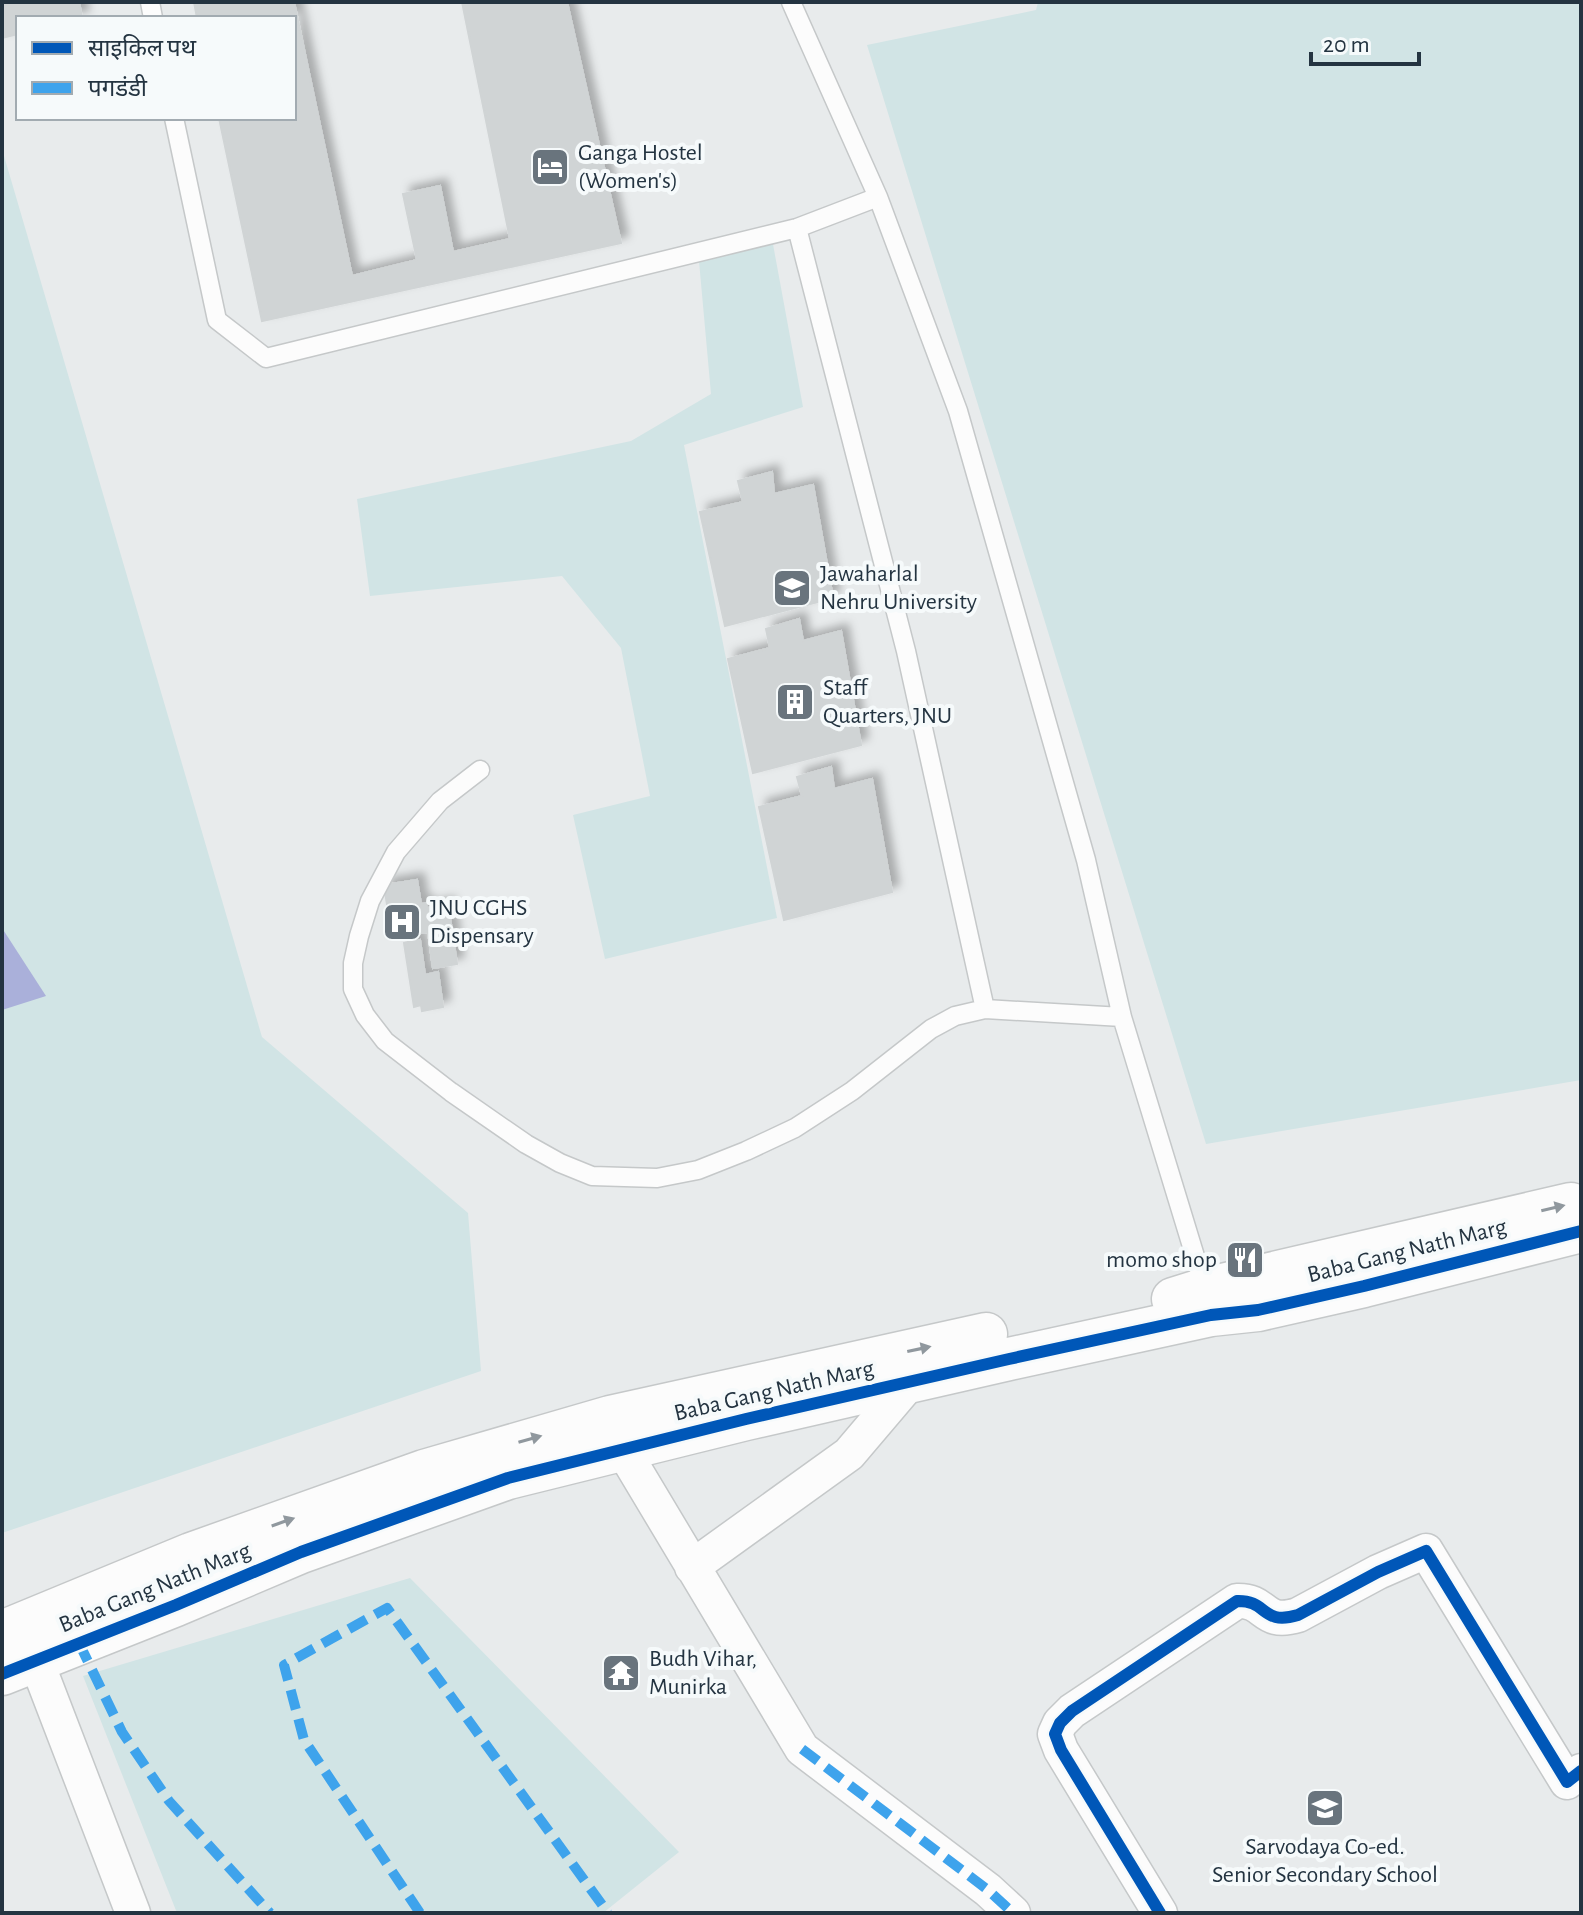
<svg xmlns="http://www.w3.org/2000/svg" width="1583" height="1915" viewBox="0 0 1583 1915" font-family="'Alegreya Sans','Noto Sans Devanagari',sans-serif">
<style>
.green{fill:#d1e4e5}
.water{fill:#aab0da}
.building{fill:#d0d4d5;stroke:#d0d4d5;stroke-width:2;filter:url(#shadow)}
.lines{fill:none;stroke-linecap:round;stroke-linejoin:round}
.service-casing{stroke:#c5c8c9;stroke-width:21}
.minor-casing{stroke:#c5c8c9;stroke-width:37}
.tertiary-casing{stroke:#c5c8c9;stroke-width:45}
.service{stroke:#fcfcfc;stroke-width:18}
.minor{stroke:#fcfcfc;stroke-width:34}
.tertiary{stroke:#fcfcfc;stroke-width:42}
.quiet{stroke:#3ea3ec;stroke-width:10;stroke-dasharray:20 10;stroke-linecap:butt}
.cycleway-casing{stroke:#f6fafb;stroke-width:17}
.cycleway{stroke:#0057b8;stroke-width:12}
.oneway{fill:#90989e}
.labels{text-anchor:middle;dominant-baseline:central;stroke-width:8;stroke-linejoin:round;paint-order:stroke}
.poi-label{font-size:24px;fill:#243441;stroke:#f6fafb;text-anchor:start}
.street-label{font-size:24px;fill:#243441;stroke:#f6fafb}
</style>
<defs>
<filter id="shadow"><feDropShadow dx="7" dy="-7" stdDeviation="4" flood-color="#0004"/></filter>
</defs>
<rect width="100%" height="100%" fill="#e8ebec"/>
<path class="green" d="M1038,2h543v1078l-375,64 -339,-1099 169,-35z
M2,149l260,888 206,176 13,158 -479,162z
M770,228l33,179 -119,38 93,473 -172,41 -32,-144 77,-19 -29,-148 -59,-72 -192,20 -13,-97 274,-58 80,-47 -13,-144z
M410,1578l269,274 -76,61h-426l-94,-237z"/>
<path class="water" d="M2,928l44,68 -44,14z"/>
<path class="building" d="M2,2h77l3,16h-64v16l-16,4z
M194,2h100l58,274 65,-16 -14,-66 37,-8 13,66 57,-13 -48,-237h105l54,241 -359,78 -43,-203h75v-100h-97z
M772,472l2,22 39,-9 20,113 -108,28 -25,-114 43,-10 -5,-21z
M799,619l4,22 38,-10 20,114 -108,28 -25,-114 42,-11 -4,-19z
M831,767l3,22 38,-10 20,113 -108,28 -25,-113 43,-11 -5,-19z
M417,880l4,24 5,-1 1,5 21,-4 9,60 -24,4 -5,-36 -13,2 1,7 4,-1 5,35 13,-3 5,35 -21,4 -1,-6 -7,2 -10,-64 4,-1 -2,-7 -14,2 -8,-52z"/>
<g class="lines">
<defs>
<path id="service" d="M150,2l3,16
M791,2l87,195 80,214 128,449 36,157 83,272
M174,118l43,202 49,38 531,-130 81,-31
M797,228l109,423 79,358
M480,770l-40,31 -44,51 -26,49 -11,35 -6,27v26l12,26 20,26 66,51 75,52 34,19 32,13 65,2 41,-8 48,-19 49,-23 57,-37 79,-62 24,-13 30,-7 137,8"/>
<path id="minor" d="M623,1450l179,299 186,141 25,23
M692,1567l157,-113 62,-73
M27,1637l106,276
M1160,1913l-99,-163 -6,-16 5,-11 12,-12 165,-110c31,-1 24,25 61,14l80,-43 48,-21 141,231 14,-11"/>
<path id="tertiary" d="M1173,1299l32,-10 366,-85
M2,1632l189,-78 233,-83 186,-54 376,-83
M2,1674l174,-69 125,-53 207,-74 238,-59 263,-60 202,-44 47,-5 106,-24 217,-55"/>
</defs>
<use href="#service" class="service-casing"/>
<use href="#minor" class="minor-casing"/>
<use href="#tertiary" class="tertiary-casing"/>
<use href="#service" class="service"/>
<use href="#minor" class="minor"/>
<use href="#tertiary" class="tertiary"/>
<path class="quiet" d="M79,1643l43,89 47,69 101,112
M802,1749l186,141 25,23
M420,1913l-116,-173 -20,-75 103,-57 221,305"/>
<defs>
<path id="cycleway" d="M2,1674l174,-69 125,-53 207,-74 238,-59 263,-60 202,-44 47,-5 106,-24 217,-55
M1160,1913l-99,-163 -6,-16 5,-11 12,-12 165,-110c31,-1 24,25 61,14l80,-43 48,-21 141,231 14,-11"/>
</defs>
<use href="#cycleway" class="cycleway-casing"/>
<use href="#cycleway" class="cycleway"/>
</g>
<defs><path id="oneway-solid" d="M-6-.8H1V-3.2L6.5 0L1 3.2V.8H-6Z" transform="scale(2)"/></defs>
<g class="oneway">
<use href="#oneway-solid" transform="translate(1553 1208) rotate(-13)"/>
<use href="#oneway-solid" transform="translate(919 1349) rotate(-12)"/>
<use href="#oneway-solid" transform="translate(530 1439) rotate(-16)"/>
<use href="#oneway-solid" transform="translate(283 1522) rotate(-19)"/>
</g>
<defs>
<symbol id="hotel-square" viewBox="-11 -11 22 22"><rect x="-9" y="-9" width="18" height="18" rx="4" fill="#69747d" stroke="#f6fafb"/><path d="M-6-4.5h1.5V1H6V5H4.5V3h-9V5H-6ZM-4 0a1.8 1.8 0 1 1 3.6 0ZM.5 0V-2.5h3Q6-2.5 6 0Z" fill="#fff"/></symbol>
<symbol id="university-square" viewBox="-11 -11 22 22"><rect x="-9" y="-9" width="18" height="18" rx="4" fill="#69747d" stroke="#f6fafb"/><path d="M0-5L7-2L0 1L-7-2ZM-4 1L0 2.5L4 1V4Q0 6-4 4Z" fill="#fff"/></symbol>
<symbol id="building-square" viewBox="-11 -11 22 22"><rect x="-9" y="-9" width="18" height="18" rx="4" fill="#69747d" stroke="#f6fafb"/><path d="M-4-6H4V6H1V3H-1V6H-4ZM-2.5-4.3h1.7v1.8h-1.7ZM.8-4.3h1.7v1.8H.8ZM-2.5-1h1.7V.8h-1.7ZM.8-1h1.7V.8H.8Z" fill="#fff"/></symbol>
<symbol id="hospital-square" viewBox="-11 -11 22 22"><rect x="-9" y="-9" width="18" height="18" rx="4" fill="#69747d" stroke="#f6fafb"/><path d="M-5-5h3v3.5h4V-5h3V5h-3V1.5h-4V5h-3Z" fill="#fff"/></symbol>
<symbol id="restaurant-square" viewBox="-11 -11 22 22"><rect x="-9" y="-9" width="18" height="18" rx="4" fill="#69747d" stroke="#f6fafb"/><path d="M-5-6h1v4h1v-4h1v4h1v-4h1v5L-1.5 .5V6h-2V.5L-5-1ZM5-6V6H3V1.5H1.5Q1.5-4 5-6Z" fill="#fff"/></symbol>
<symbol id="temple-square" viewBox="-11 -11 22 22"><rect x="-9" y="-9" width="18" height="18" rx="4" fill="#69747d" stroke="#f6fafb"/><path d="M0-6L5-2H3V0L6.5 2.5H4V6H1.5V3h-3V6H-4V2.5H-6.5L-3 0V-2H-5Z" fill="#fff"/></symbol>
<symbol id="school-square" viewBox="-11 -11 22 22"><rect x="-9" y="-9" width="18" height="18" rx="4" fill="#69747d" stroke="#f6fafb"/><path d="M0-5L7-2L0 1L-7-2ZM-4 1L0 2.5L4 1V4Q0 6-4 4Z" fill="#fff"/></symbol>
</defs>
<g fill-rule="evenodd">
<use href="#hotel-square" x="528" y="145" width="44" height="44"/>
<use href="#university-square" x="770" y="566" width="44" height="44"/>
<use href="#building-square" x="773" y="680" width="44" height="44"/>
<use href="#hospital-square" x="380" y="900" width="44" height="44"/>
<use href="#restaurant-square" x="1223" y="1238" width="44" height="44"/>
<use href="#temple-square" x="599" y="1651" width="44" height="44"/>
<use href="#school-square" x="1303" y="1786" width="44" height="44"/>
</g>
<g class="labels">
<g class="poi-label">
<text x="578" y="153">Ganga Hostel<tspan x="578" dy="28">(Women's)</tspan></text>
<text x="820" y="574">Jawaharlal<tspan x="820" dy="28">Nehru University</tspan></text>
<text x="823" y="688">Staff<tspan x="823" dy="28">Quarters, JNU</tspan></text>
<text x="430" y="908">JNU CGHS<tspan x="430" dy="28">Dispensary</tspan></text>
<text x="1217" y="1260" text-anchor="end">momo shop</text>
<text x="649" y="1659">Budh Vihar,<tspan x="649" dy="28">Munirka</tspan></text>
<text x="1325" y="1847" text-anchor="middle">Sarvodaya Co-ed.<tspan x="1325" dy="28">Senior Secondary School</tspan></text>
</g>
<g class="street-label">
<text transform="translate(1407 1251) rotate(-14)">Baba Gang Nath Marg</text>
<text transform="translate(774 1391) rotate(-13)">Baba Gang Nath Marg</text>
<text transform="translate(155 1588) rotate(-22)">Baba Gang Nath Marg</text>
</g>
</g>
<rect width="1583" height="1915" fill="none" stroke="#243441" stroke-width="8"/>
<rect x="16" y="16" width="280" height="104" fill="#f6fafb" stroke="#a2abb1" stroke-width="2"/>
<rect x="32" y="42" width="40" height="12" fill="#0057b8" stroke="#a2abb1" stroke-width="2"/>
<text x="88" y="56" font-size="24" fill="#243441">साइकिल पथ</text>
<rect x="32" y="82" width="40" height="12" fill="#3ea3ec" stroke="#a2abb1" stroke-width="2"/>
<text x="88" y="96" font-size="24" fill="#243441">पगडंडी</text>
<path d="M1311 52v12h108v-12" fill="none" stroke="#243441" stroke-width="4"/>
<text x="1323" y="52" font-size="24" fill="#243441" stroke="#f6fafb" stroke-width="6" paint-order="stroke">20 m</text>
</svg>
